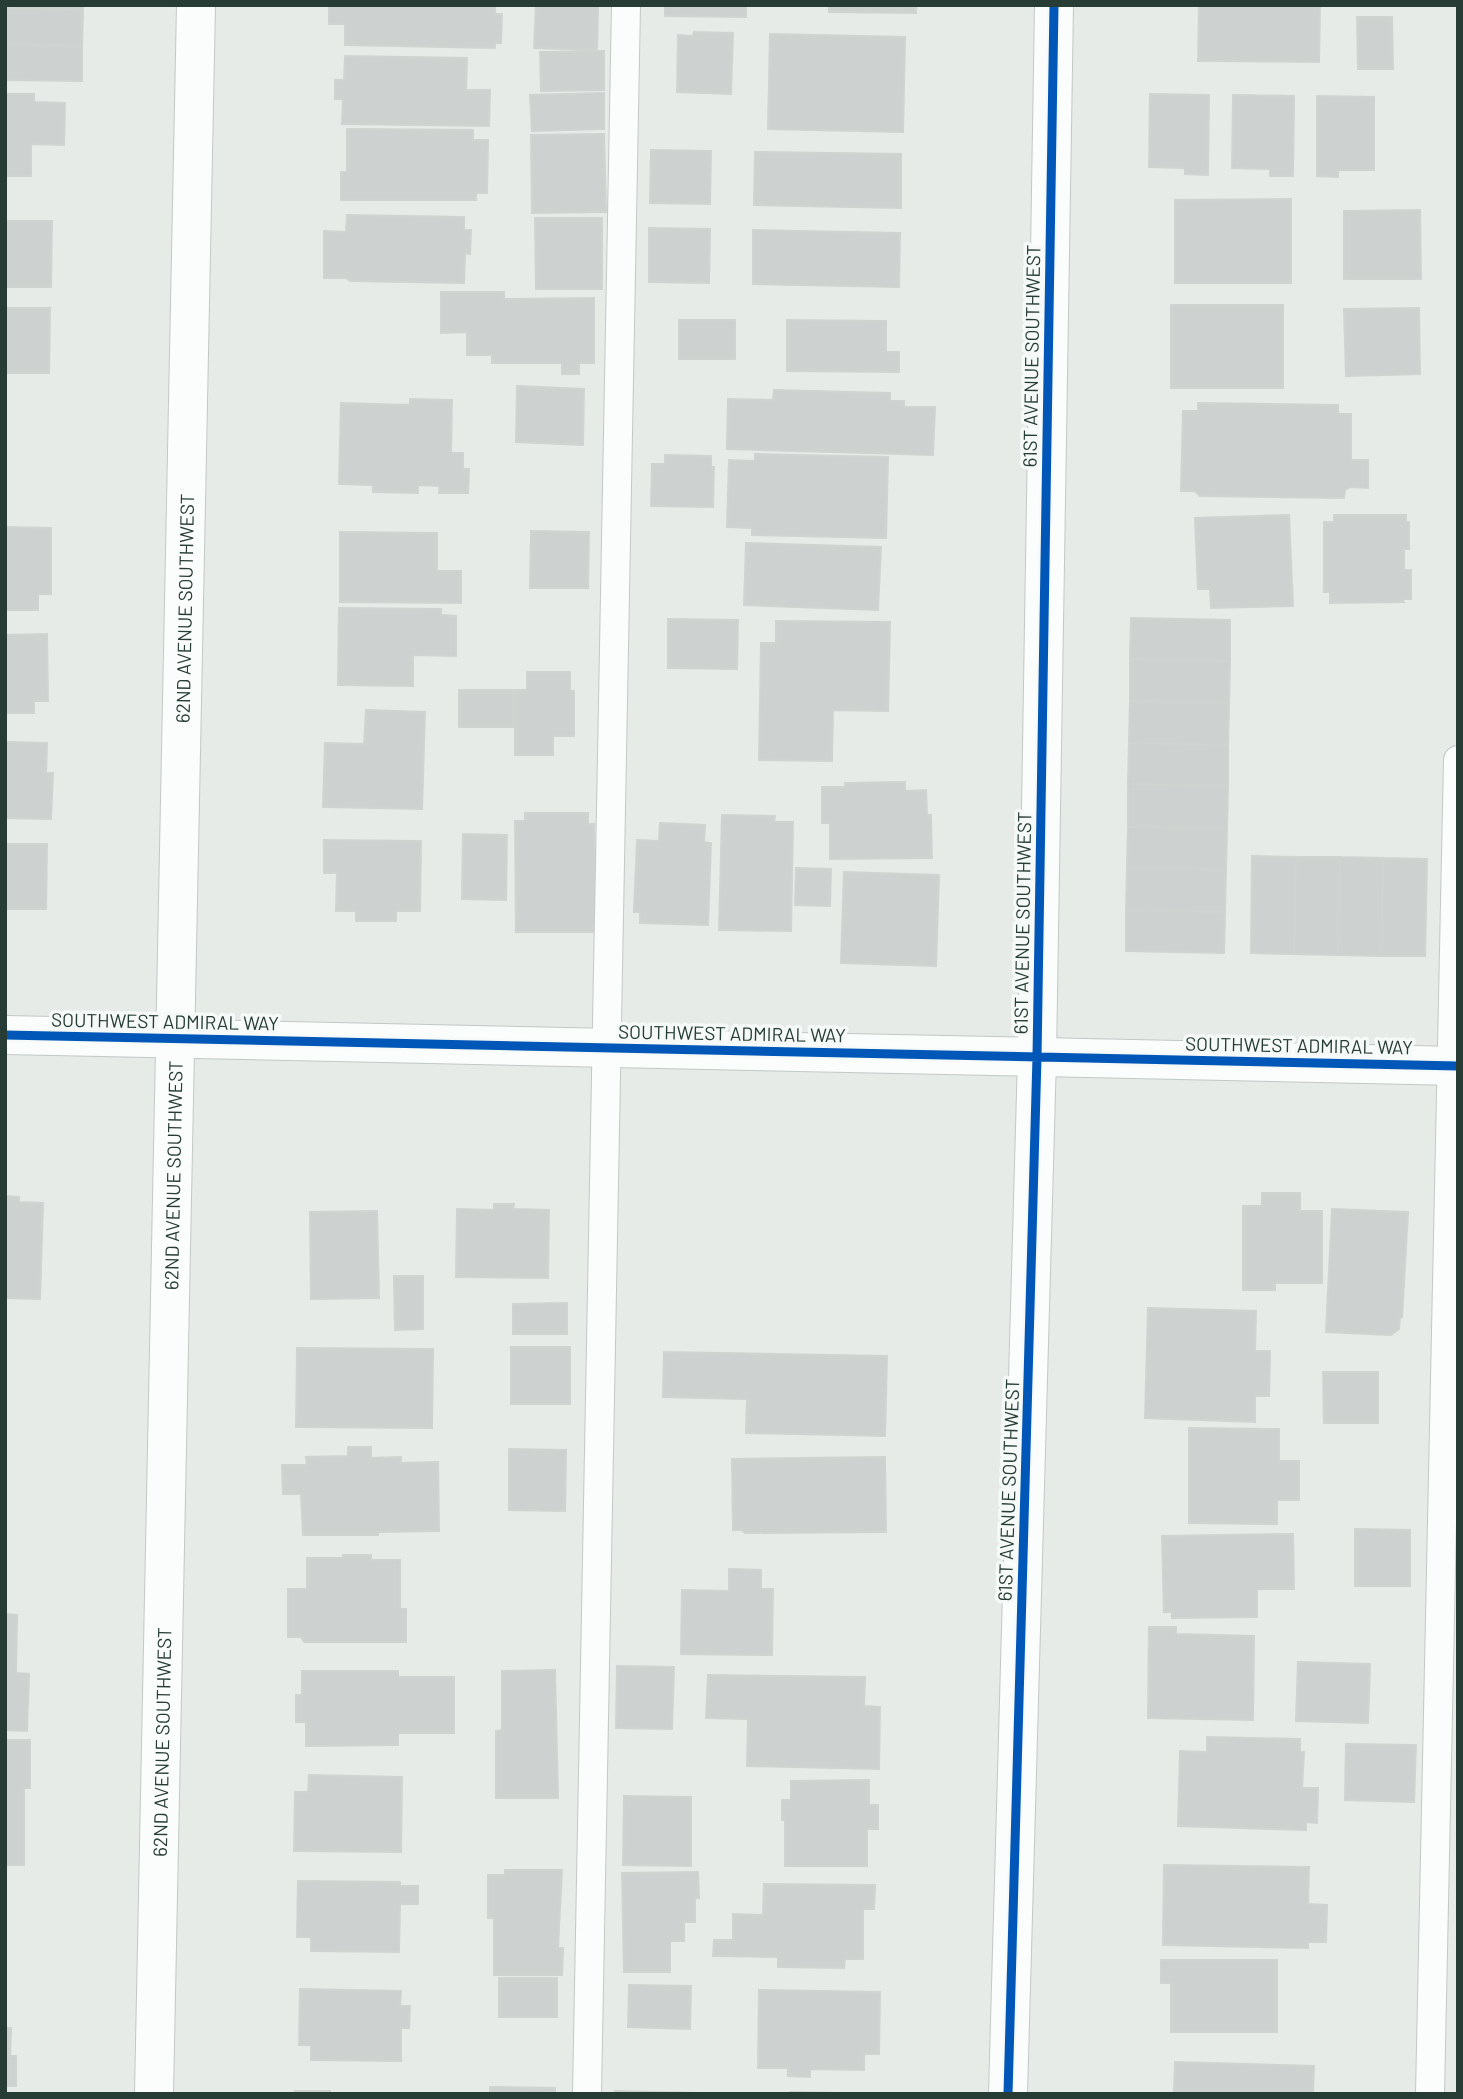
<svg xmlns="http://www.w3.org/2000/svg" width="1463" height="2099" viewBox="0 0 1463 2099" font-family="Barlow,sans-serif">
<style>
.building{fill:#cdd2d0;stroke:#cfd4d1;stroke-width:2}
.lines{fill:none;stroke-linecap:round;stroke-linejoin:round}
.lane-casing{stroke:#c3c8c5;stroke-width:30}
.street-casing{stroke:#c3c8c5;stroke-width:40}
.secondary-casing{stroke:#c2c8c5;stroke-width:40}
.lane{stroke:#fbfcfc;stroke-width:28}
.street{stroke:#fbfcfc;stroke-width:38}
.secondary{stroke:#fbfcfc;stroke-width:38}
.cycleway-casing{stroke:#f5f9f7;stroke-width:13}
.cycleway{stroke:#0057b8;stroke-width:9}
.labels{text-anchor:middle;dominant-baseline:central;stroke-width:7;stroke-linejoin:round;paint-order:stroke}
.street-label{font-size:19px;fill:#263c34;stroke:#f5f9f7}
</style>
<rect width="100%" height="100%" fill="#e6ebe8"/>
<path class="building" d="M5,5h78v5l-78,-2z
M329,5h166v9h7l-1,29h-6v5l-150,-3v-21h-16z
M536,5h62l-1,45 -63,-2z
M665,5h81v12l-81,-1z
M829,5h87v8l-87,-1z
M1199,5h121l-1,57 -121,-1z
M5,8l78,2 -1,36 -77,-2z
M1357,17h35l1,52h-35z
M694,32l39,1 -2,61 -54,-2 1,-57 15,1z
M770,34l135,3 -2,95 -135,-3z
M5,44l77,2v35l-77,-1z
M604,51v39l-63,1 -1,-39z
M345,56l122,2 -1,32h24l-1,36 -147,-2 1,-25h-8v-19h9z
M604,93v36l-72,2 -2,-36z
M5,94h29v8l31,1 -1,42 -33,-1v32h-26z
M1150,94l59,1 -1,80 -23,-1v-6l-36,-1z
M1233,95l61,1 -1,80h-23v-7l-38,-1z
M1317,96l57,1v73h-36v7l-21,-1z
M347,129l126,1v10h15l-1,53h-11v7h-135v-28h6z
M604,134l2,78 -74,1 -1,-78z
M651,150l60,1 -1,53 -60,-1z
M755,152l146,2v54l-147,-3z
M1291,199v84h-116v-83z
M1420,210l1,69h-77v-68z
M347,215l117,2v13h7l-1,24 -5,-1 -1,30 -114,-2 -4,-3h-22v-47l22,1z
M535,218h67v71h-66z
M5,221h47l-1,66h-46z
M649,228l61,1 -1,54 -60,-1z
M753,230l147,3 -1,54 -146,-3z
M441,292h63v7l90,-1v65h-15v11h-17v-11h-70v-8h-25v-23l-26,1z
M1171,305h112v83h-112z
M5,308h45l-1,65h-44z
M1419,308l1,66 -74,2 -2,-67z
M679,320h56v39h-56z
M787,320l99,1v31h13v20l-112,-1z
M517,386l67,3 -1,56 -67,-3z
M774,390l116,3v8h14v6h31l-2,48 -206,-6 1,-50 45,1z
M410,399l42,1 -1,53h12v16h6l-1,24h-29l1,-7 -22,-1v8l-45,-1v-7l-34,-1 2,-81 69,2z
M1198,403l140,2v9h13v46h17v28l-18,-1 -5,3 -1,8 -144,-2 -5,-5h-14l2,-80h15z
M755,454l133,3 -2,81 -134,-3v-7l-25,-1 2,-67 26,1z
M665,455l46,1v11h3l-1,40 -62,-1 1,-42h13z
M1289,515l4,91 -82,2 -1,-19h-12l-3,-71z
M1334,515h72v7h3v27h-5v21h7v29h-10l3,3 -74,1v-11h-6v-70h10z
M5,527l46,1v66h-13v16h-33z
M531,531l58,1 -1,56h-58z
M340,532l97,1v38h24v32l-121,-1z
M746,543l135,4 -3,63 -134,-5z
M339,608l102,1v6l15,1v40l-43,-1v31l-75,-1z
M1131,618l99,2v41l-100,-2z
M668,619l70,1 -1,49 -69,-1z
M776,621l114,1 -2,89 -55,-1 -1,51 -73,-1 2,-117h15z
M47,634l1,67h-14v12h-29v-78z
M1130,659l100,2 -1,42 -99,-2z
M527,672h43v19h4v45h-21v19h-38v-65h12z
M459,690h54v37h-54z
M1130,701l99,2 -1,42 -99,-2z
M366,710l59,2 -3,97 -99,-2 2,-64 39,1z
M5,742l42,1 -1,30h7l-2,46 -46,-1z
M1129,743l99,2v41l-100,-2z
M905,782v9l21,-1 1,25h4l1,43 -102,1v-36h-8v-36h23v-4z
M1128,784l100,2 -1,42 -99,-1z
M525,813h63v11h6v108h-78l-1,-111h10z
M722,815l53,1 -1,6h19l-2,109 -72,-1z
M660,823l45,2 -1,17 7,1 -3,82 -68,-2v-11h-6l3,-72 22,1z
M1128,827l99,1 -1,41 -99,-1z
M463,834l44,1 -1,65 -44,-1z
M324,840l97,1 -1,70h-24v10h-40v-10h-20l1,-38h-13z
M5,844h42l-1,65h-41z
M1252,856l44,1 -2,97 -43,-1z
M1296,857h44l-2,98 -44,-1z
M1340,857l43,1 -2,98 -43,-1z
M1383,858l44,1 -2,97h-44z
M796,868l35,1 -1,37 -35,-1z
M1127,868l99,1 -1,43 -99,-2z
M844,872l95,3 -3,91 -95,-3z
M1126,910l99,2 -1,41 -98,-2z
M1262,1193h38v18h22v72h-47v7h-32v-84h19z
M5,1196l14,1v5l24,1 -3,96 -35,-1z
M494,1204h20l-1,5 36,1 -1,68 -92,-1 1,-68 37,1z
M1332,1209l76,3 -6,105h-2l-1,12 -8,6 -65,-3z
M377,1211l2,87 -68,1 -1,-87z
M394,1276h29v53l-28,1z
M567,1303v31h-54v-30z
M1148,1308l108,3 -1,40h15l-1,45h-14v26l-110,-4z
M511,1347h59v57h-59z
M297,1348l136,1 -1,79 -136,-1z
M664,1352l223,4 -2,80 -139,-3 1,-34 -84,-2z
M1323,1372h55v51h-54z
M1189,1428l90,1v32h20v39h-22v24l-88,-1z
M348,1447h23v11l30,-1v6l37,-1 1,69 -61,1v3h-75l-2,-41h-18l-1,-29h25l-1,-8 42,-1z
M509,1449l57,1 -1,61 -56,-1z
M885,1457l1,75 -141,1 -3,-3h-9l-1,-71z
M1355,1529l55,1v56h-55z
M1293,1534l1,55h-37v28l-85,1v-6h-8l-2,-76z
M343,1555h28v5h29v49h6v33h-102l-3,-5h-13v-48h19v-31h36z
M729,1569l32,1v19h12l-1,66 -91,-1 1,-64 47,1z
M5,1614l12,1 -1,58 13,1 -2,57 -22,-1z
M1149,1627h27v7l78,2 -1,84 -105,-2z
M1298,1662l72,2 -2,59 -72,-2z
M617,1666l57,1 -2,62 -56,-1z
M555,1670l3,128h-62v-67l6,-1v-59z
M302,1671h96v6h56v56h-56v12l-92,1v-24h-10v-27h6z
M708,1675l157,2 -1,29 16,1 -1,62 -132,-3 1,-47 -42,-1z
M1207,1737l93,2v13h4l-2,36h16l-1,35 -11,-1v8l-128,-4 2,-75 27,1z
M5,1740h25v48h-6v77h-19z
M1346,1744l70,1 -2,57 -69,-2z
M309,1775l93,2 -1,75 -107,-1 1,-59h13z
M869,1780v25h9v24h-11v37h-82v-46h-3v-20h9v-19z
M624,1796l67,1v69l-68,-1z
M1164,1865l145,2 -1,37 19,1 -1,37h-18v6l-145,-3z
M505,1870h57l-4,78h5l-1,27h-68v-57h-6v-43h17z
M698,1872l1,26h-4v24h-11v19h-14v31h-46l-2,-99z
M298,1881l102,1v4h18v18h-18l-1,48 -88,-1v-14h-14z
M764,1884l111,1 -1,24h-11v50h-18l-1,9 -66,-1v-10l-65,-1 1,-16h19v-26l30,1z
M1161,1960h116v72h-106v-49h-10z
M499,1978h58v39h-58z
M629,1985l62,1 -1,43 -62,-2z
M300,1989l101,2 -1,15h10l-1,22h-8v33l-90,-1v-15h-12z
M759,1990l121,2 -1,62h-15v16l-54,-1v8l-22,-1v-8h-30z
M5,2028h6l-1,28h6v30h-11z
M1175,2062l139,4 -1,28h-139z
M490,2087l65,1v6h-65z
M295,2091h35v3h-35z
M615,2091l85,2v1h-85z
M790,2092l51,1v1h-51z"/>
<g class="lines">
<defs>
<path id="lane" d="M587,2094l39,-2089
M1430,2094l28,-1334"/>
<g id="street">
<path id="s1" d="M154,2094l42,-2089"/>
<path d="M1008,2094l29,-1037 17,-1052"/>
</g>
<path id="secondary" d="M5,1035l1453,31"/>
</defs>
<use href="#lane" class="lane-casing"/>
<use href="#street" class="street-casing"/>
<use href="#secondary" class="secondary-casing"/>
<use href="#lane" class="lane"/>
<use href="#street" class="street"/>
<use href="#secondary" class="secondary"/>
<defs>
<path id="cycleway" d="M5,1035l1453,31
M1008,2094l29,-1037 17,-1052"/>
</defs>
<use href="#cycleway" class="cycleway-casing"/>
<use href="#cycleway" class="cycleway"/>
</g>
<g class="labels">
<g class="street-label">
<text transform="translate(1031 356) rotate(-89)">61ST AVENUE SOUTHWEST</text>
<text stroke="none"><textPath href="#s1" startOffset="1486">62ND AVENUE SOUTHWEST</textPath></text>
<text transform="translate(1022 923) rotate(-89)">61ST AVENUE SOUTHWEST</text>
<text transform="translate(165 1021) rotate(1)">SOUTHWEST ADMIRAL WAY</text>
<text transform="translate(732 1033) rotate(1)">SOUTHWEST ADMIRAL WAY</text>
<text transform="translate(1299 1045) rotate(1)">SOUTHWEST ADMIRAL WAY</text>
<text stroke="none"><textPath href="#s1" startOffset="919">62ND AVENUE SOUTHWEST</textPath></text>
<text transform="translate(1008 1490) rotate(-88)">61ST AVENUE SOUTHWEST</text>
<text stroke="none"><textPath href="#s1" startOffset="352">62ND AVENUE SOUTHWEST</textPath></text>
</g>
</g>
<rect width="1463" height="2099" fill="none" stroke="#263c34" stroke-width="14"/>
</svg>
